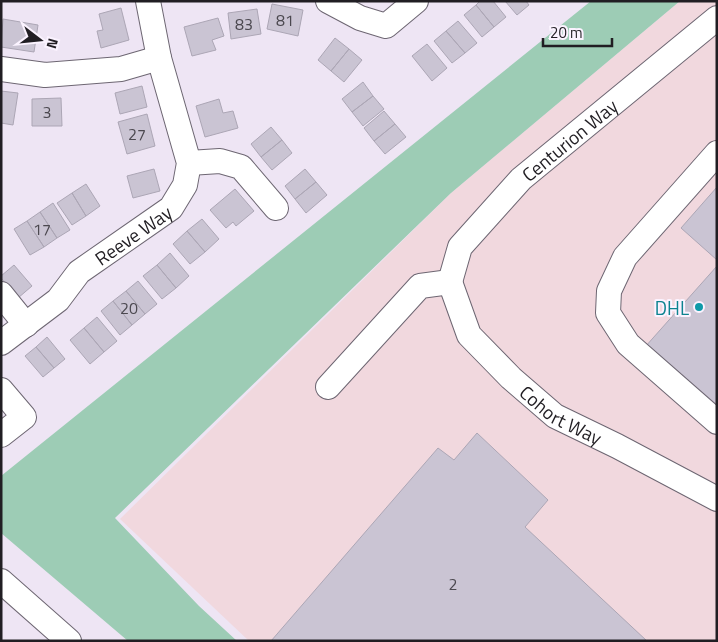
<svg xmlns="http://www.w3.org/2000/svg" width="718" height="642" viewBox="0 0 718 642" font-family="'Titillium Web',sans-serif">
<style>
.industrial{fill:#f1d8de}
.green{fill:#9dccb5}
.building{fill:#cac4d3;stroke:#aca6b5}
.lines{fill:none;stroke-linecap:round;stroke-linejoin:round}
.minor-casing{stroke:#6d6672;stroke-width:26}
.minor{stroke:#fff;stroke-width:24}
.culture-dot{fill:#0f9aa8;stroke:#fbf3ff;stroke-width:2}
.labels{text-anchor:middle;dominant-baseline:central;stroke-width:4;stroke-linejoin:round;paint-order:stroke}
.number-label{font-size:16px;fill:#4b484f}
.street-label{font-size:19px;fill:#211e23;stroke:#fbf3ff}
.culture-label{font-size:19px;fill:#0d838f;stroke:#fbf3ff;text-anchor:end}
</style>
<rect width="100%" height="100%" fill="#eee5f4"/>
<path class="industrial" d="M680,1h37v640h-468l-129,-122 331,-326z"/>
<path class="green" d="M591,1h89l-229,192 -336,325 84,88 38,35h-109l-127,-108v-57z"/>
<path class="building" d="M480,1h13l13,16 -12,10 -18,-22z
M505,1h21l3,4 -12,10z
M272,4l31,6 -5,26 -31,-7z
M476,5l18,22 -12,10 -18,-22z
M121,8l8,32 -28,8 -4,-17 6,-1 -4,-16z
M257,9l4,25 -30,5 -3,-26z
M218,18l6,18 -12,4 4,10 -24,6 -8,-29z
M3,19l35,6 -4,27 -33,-5z
M458,21l19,22 -12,10 -19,-22z
M446,31l19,22 -13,10 -18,-22z
M335,38l14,11 -18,22 -13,-11z
M427,44l20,24 -15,13 -20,-25z
M349,49l13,11 -18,22 -13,-11z
M363,82l10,14 -21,16 -10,-13z
M142,86l5,21 -27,7 -5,-21z
M1,91l17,2 -5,32 -12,-2z
M373,96l11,13 -21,17 -11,-14z
M61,98l1,28h-30v-27z
M219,99l4,14 10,-2 5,17 -33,9 -9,-31z
M384,111l11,13 -21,17 -10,-13z
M147,114l8,32 -28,8 -9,-32z
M395,124l11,13 -21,17 -11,-13z
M271,127l11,13 -21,17 -10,-13z
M282,140l10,13 -20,17 -11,-13z
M154,169l6,22 -27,7 -6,-22z
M305,169l11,13 -21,17 -10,-13z
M316,182l11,13 -21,18 -11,-14z
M86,184l14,22 -14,10 -14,-23z
M717,187v73l-36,-32z
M235,189l19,22 -18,15 -3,-4 -7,6 -16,-18z
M72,193l14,23 -14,9 -15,-22z
M53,203l17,27 -13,8 -17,-26z
M40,212l17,26 -13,9 -17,-26z
M202,219l17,20 -14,13 -18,-21z
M27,221l17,26 -14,8 -16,-26z
M187,231l18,21 -15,12 -17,-20z
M170,253l19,23 -13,12 -19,-23z
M14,265l18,21 -14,12 -17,-20v-2z
M157,265l19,23 -14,11 -19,-23z
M717,266v145l-72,-64z
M138,281l19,23 -12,10 -19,-23z
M126,291l19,23 -13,11 -19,-24z
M113,301l19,24 -12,10 -19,-24z
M97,317l20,24 -13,11 -20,-24z
M84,328l20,24 -14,12 -20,-24z
M47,337l18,22 -11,9 -18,-21z
M36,347l18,21 -11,9 -18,-21z
M477,433l71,67 -23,27 122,114h-376l167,-193 16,12z"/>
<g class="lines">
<defs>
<g id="minor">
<path d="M328,1l32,17 26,8 30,-25"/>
<path d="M1,69l44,6 76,-6 38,-11"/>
<path d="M717,153l-92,104 -16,34 -1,22 20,31 89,78"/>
<path d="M189,163l31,-2 21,6 35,41"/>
<path id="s1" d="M450,282l10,-35 61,-68 196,-161"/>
<path id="s2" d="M450,282l19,53 42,43 44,38 62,30 100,53"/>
<path d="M1,294l25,31"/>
<path id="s3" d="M1,343l57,-43 21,-28 92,-64 14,-23 4,-22 -30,-105 -11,-57"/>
<path d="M328,387l92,-101 30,-4"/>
<path d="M1,390l23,27 -23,18"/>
<path d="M1,581l68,60"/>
</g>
</defs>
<use href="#minor" class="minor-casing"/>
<use href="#minor" class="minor"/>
</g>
<circle class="culture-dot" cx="699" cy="307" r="5"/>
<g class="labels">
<g class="number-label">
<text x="285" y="20">81</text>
<text x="244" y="24">83</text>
<text x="47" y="112">3</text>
<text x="137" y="134">27</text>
<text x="42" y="229">17</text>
<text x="129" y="308">20</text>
<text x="453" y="584">2</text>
</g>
<g class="street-label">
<text stroke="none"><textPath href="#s1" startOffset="190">Centurion Way</textPath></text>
<text stroke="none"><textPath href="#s3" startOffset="172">Reeve Way</textPath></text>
<text stroke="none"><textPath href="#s2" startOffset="179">Cohort Way</textPath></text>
</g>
<g class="culture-label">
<text x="689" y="307">DHL</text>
</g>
</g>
<rect width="718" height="642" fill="none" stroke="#211e23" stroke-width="5"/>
<g transform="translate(40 40) rotate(106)" stroke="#fbf3ff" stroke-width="4" paint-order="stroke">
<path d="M0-4L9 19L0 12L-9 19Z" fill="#211e23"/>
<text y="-8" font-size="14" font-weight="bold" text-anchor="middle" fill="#211e23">N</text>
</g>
<path d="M543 38v8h69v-8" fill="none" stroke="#211e23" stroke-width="2.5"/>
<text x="550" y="38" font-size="15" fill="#211e23" stroke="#fbf3ff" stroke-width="4" paint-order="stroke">20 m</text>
</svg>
